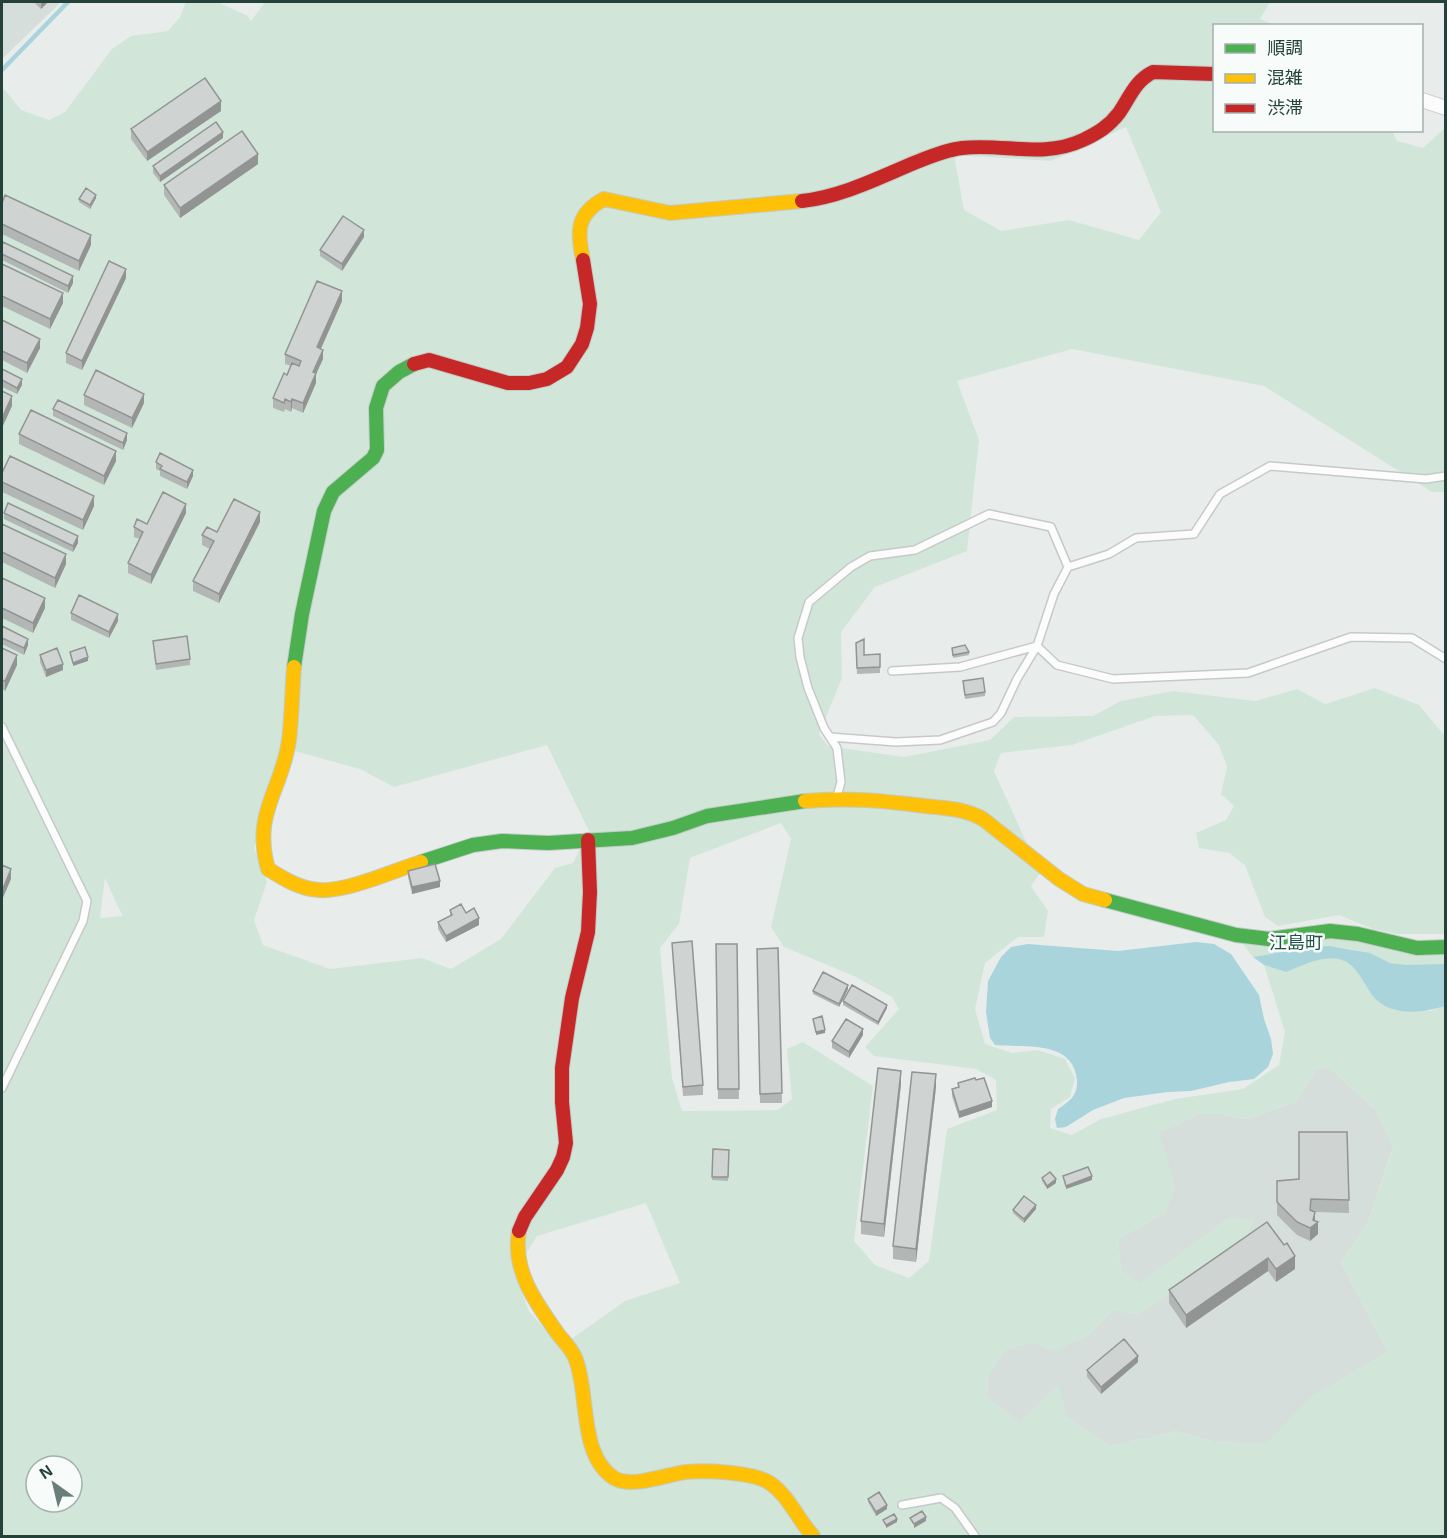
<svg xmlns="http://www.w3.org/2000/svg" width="1447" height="1538" viewBox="0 0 1447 1538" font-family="Arial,'Noto Sans JP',sans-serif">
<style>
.built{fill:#d6dedb}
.green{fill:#d1e6d8;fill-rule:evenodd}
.water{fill:#a9d4db}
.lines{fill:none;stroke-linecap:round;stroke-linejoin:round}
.stream{stroke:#a9d4db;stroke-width:4.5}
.lane-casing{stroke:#c5cac8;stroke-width:10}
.street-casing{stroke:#c5cac8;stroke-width:16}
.fast-casing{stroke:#c3cbc8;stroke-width:16}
.slow-casing{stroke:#c3cbc8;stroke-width:16}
.jam-casing{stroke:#c3cbc8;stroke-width:16}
.lane{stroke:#fcfcfc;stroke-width:7}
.street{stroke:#fcfcfc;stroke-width:14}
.fast{stroke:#4caf50;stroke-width:14}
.slow{stroke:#ffc107;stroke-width:14}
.jam{stroke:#c62828;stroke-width:14}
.wall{fill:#b2b6b5}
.shaded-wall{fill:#919493}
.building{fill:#cfd4d2;stroke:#919493;stroke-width:1.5}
.labels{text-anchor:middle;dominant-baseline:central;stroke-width:5;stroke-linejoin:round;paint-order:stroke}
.quarter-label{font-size:18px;fill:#1f5548;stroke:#f7fbf9}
</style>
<rect width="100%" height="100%" fill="#e8edeb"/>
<path class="built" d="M2,2h59l-59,57z
M1329,1067l47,43 17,37 -25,75 -27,40 47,90 -76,45 -45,47 -53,-2 -38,-11 -65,15 -44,-28 -48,5 -32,-26 1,-22 17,-25 29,-8 53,-6 26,-26 117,-93 -90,67 -19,-14 -3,-31 48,-27 -8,-79 40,-18h25l24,4 49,-17 20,-32z"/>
<path class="green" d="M186,2h31l31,14 3,5 14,-19h1005l-10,17 14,6 -60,1v104l178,1 5,10 26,7 22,-20v364h-13l-168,-106 -192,-37 -115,32 22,59 -12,111 -92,36 -34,45 1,46 -23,56 9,12 76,11 86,-17 24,-23 79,-1 28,-15 52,-10 82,10 42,-12 28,15 50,-16 44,17 26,31v198h-48l-24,-5 -34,-14 -61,11 -13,-9 -20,-52 -16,-12 -30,-5 -3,-15 30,-13 8,-14 -13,-12 6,-27 -8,-22 -26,-30 -38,1 -83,29 -71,8 -7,18 46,102 -9,13 17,25 -4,26h-26l-33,26 -10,46 10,35 27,9 26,-3 27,9 10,19 -5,19 -19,12 -1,19 22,7 29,-16 74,-20 68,-10 36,-24 6,-33 -21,-67 22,7c17,-7 46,-22 64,-9 9,7 15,21 21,31l59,17 15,-5v530h-1443v-1444l2,-3 17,21 28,10 16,-8 47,-63 19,-13 37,-5 12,-14zM1126,127l35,85 -22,28 -70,-20 -68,11 -37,-21 -10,-55 97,6zM547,745l42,86 -16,32 -18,5 -54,71 -50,30 -29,-11 -92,11 -67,-24 -9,-25 13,-38 -13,-34 26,-101 80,22 34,18zM781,823l10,16 -20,88 13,20 70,29 38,21 7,12 -34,38 9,9 102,13 20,11 1,30 -50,19 -18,132 -20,17 -34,-13 -21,-24 19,-155 -70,-44 -16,7 5,50 -14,11 -96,1 -10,-33 -12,-130 19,-24 11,-66zM105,878l17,37v1l-22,2zM1329,1067l47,43 17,38 -25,74 -27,40 47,90 -77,45 -44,46 -53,-1 -38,-11 -65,15 -44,-28 -8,-34 -40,39 -32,-26 1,-22 17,-25 29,-8 19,10 34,-16 26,-26 25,6 108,-78 8,-18 -24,-3 -90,66 -19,-13 -3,-31 48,-27 9,-27 -16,-52 39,-18h25l24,4 49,-17 20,-32zM646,1203l34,80 -55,18 -65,46 -31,-36 -15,-38 23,-37zM36,1466h36v36h-36z
M1333,934l112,16v14c-16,3 -39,3 -55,-1 -14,-5 -24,-12 -40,-14 -33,-5 -65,4 -97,8l-11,-14z"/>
<path class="water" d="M1196,942l18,2 17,10 28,41 5,24 7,20 2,15 -5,13 -14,12 -25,3 -38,9 -23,1 -44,6 -31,12 -27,17 -9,1 -2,-9 3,-10c12,-8 20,-14 19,-29 -4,-41 -53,-32 -82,-35l-5,-7 -4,-26 2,-31 13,-24 10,-10 17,-3 90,7z
M1329,946l41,7 20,10 16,2 39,-1v42c-25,8 -59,11 -75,-14 -9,-14 -15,-29 -31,-33 -17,-4 -38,7 -53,13l-22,-7 -11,-8 52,-9z"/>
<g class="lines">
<path class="stream" d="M2,70l66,-68"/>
<defs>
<path id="lane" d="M892,671l68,-4 77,-21 20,19 56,14 135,-6 103,-36 61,1 34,21
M2,727l85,174 -4,20 -81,167
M830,737l66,5 44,-2 53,-18 8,-9 16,-34 20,-33 17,-52 14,-27 41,-13 27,-16 58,-4 26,-40 50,-28 156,13 20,-3
M837,796l4,-14 -4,-34 -13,-20 -16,-40 -8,-31 -2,-19 11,-36 42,-35 19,-11 45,-6 74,-36 62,13 17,40
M902,1505l39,-7 14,10 20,28"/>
<path id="street" d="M1422,100l24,8"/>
<path id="fast" d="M294,667l8,-53 22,-103 9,-19 40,-34 4,-8 -1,-42 7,-22 16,-14 15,-8
M421,862l52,-17 29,-4 46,2 84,-5 41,-10 34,-12 98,-15
M1105,900l131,35 33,4 61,-8 28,3 59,14 29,-1"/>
<path id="slow" d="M583,260c-6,-28 -7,-46 21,-61l66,14 132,-12
M294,667c-2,24 -2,49 -5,73 -7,51 -37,72 -21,129 16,10 32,20 51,21 28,2 74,-19 102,-28
M805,801c41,-4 80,0 120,5 21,2 40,3 58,13l76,60 24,15 22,6
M519,1231c-7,40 17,72 39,103 6,8 15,16 18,26 13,34 3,96 38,118 18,11 53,-4 72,-6 20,-2 67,0 84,11 19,13 28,37 43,53"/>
<path id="jam" d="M802,201c39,-4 76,-23 112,-38 15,-6 31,-13 48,-15 42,-5 80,11 121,-8 15,-7 26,-14 36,-27 11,-16 16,-32 34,-41l61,2
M414,364l15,-4 79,23h21l18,-4 20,-12 15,-23 5,-16 3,-24 -7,-44
M519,1231l6,-14 32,-47 6,-13 3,-14 -4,-41v-34l10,-70 16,-66 2,-40 -2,-52"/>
</defs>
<use href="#lane" class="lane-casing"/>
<use href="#street" class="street-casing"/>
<use href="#fast" class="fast-casing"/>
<use href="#slow" class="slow-casing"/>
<use href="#jam" class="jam-casing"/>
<use href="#lane" class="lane"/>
<use href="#street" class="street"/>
<use href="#fast" class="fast"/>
<use href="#slow" class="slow"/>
<use href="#jam" class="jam"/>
</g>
<path class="wall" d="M34,2h14l-7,7z
M221,111l-74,50 -16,-22v-10z
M223,138l-63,44 -7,-9v-7z
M258,164l-78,54 -16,-23v-10z
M96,198l-6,11 -11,-7v-3z
M2,203l89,42 -12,26 -77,-37z
M364,237l-22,34 -22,-15v-6z
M2,245l71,38 -5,10 -66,-33z
M2,264l61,39 -13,26 -48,-23z
M126,278l-44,92 -16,-7v-10z
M342,301l-21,48 2,10 -7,15v9l-13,30 -11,-5 -1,4 -6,-3 -1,3 -11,-4v-10l18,-32 -6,-2v-10z
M2,320l38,28 -13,25 -25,-13z
M2,369l20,16 -5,9 -15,-7z
M84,395l60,8 -12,25 -48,-23z
M53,409l74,31 -4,10 -70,-34z
M19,434l97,27 -12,24 -85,-41z
M156,462l37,14 -6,13 -27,-13v-5l-4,-2z
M2,473l92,33 -11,24 -81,-38z
M4,513l74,30 -5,9 -69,-33z
M186,513l-35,71 -23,-11v-10l12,-24 -6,-2v-10l13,-3z
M260,522l-41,81 -26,-12v-10l17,-32 -8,-4v-10z
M2,524l64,40 -11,24 -53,-26z
M2,578l43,30 -12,25 -31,-15z
M71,613l47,8 -9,17 -38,-18z
M2,626l26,19 -4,10 -22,-11z
M153,641l37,18v6l-34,5z
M856,643l8,12 16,-1v19l-23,1z
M2,648l15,17 -12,26 -3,-2z
M952,648l17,4v3l-16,3z
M40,655l23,15 -17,7 -6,-15z
M963,684l22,8v4l-20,3z
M408,871l32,16 -28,7 -4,-17z
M450,910l16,3 13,12 -33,17 -8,-13v-7l12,-6z
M672,943l31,142v10l-20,1z
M716,944h21l2,155h-21z
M778,948l4,155h-22l-3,-154z
M848,989l-9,18 -26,-13v-3z
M843,1001l44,7 -9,17 -35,-20z
M863,1035l-14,23 -17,-10v-7z
M976,1080l16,27 -33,11 -7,-22v-7l6,-2v-4z
M901,1084l-17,153 -23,-3v-13z
M936,1087l-20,175 -23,-3v-13z
M1347,1132l2,81 -34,-1v9l3,13 -8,7 -13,-6 -20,-20v-34l22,-2z
M713,1149l16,1 -1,31 -16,-1z
M1042,1178l14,5 -9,6 -5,-8z
M1036,1209l-12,14 -11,-10v-3z
M1267,1222l28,47 -19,13 -8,-11 -82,57 -17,-25v-13z
M1138,1362l-37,32 -14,-17v-7z
M868,1499l19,10 -11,7 -8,-14z"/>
<path class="shaded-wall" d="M41,2h7l-7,7z
M221,101v10l-74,50v-9z
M223,132v6l-63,44v-6z
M258,154v10l-78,54v-10z
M96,195v3l-6,11v-4z
M364,230v7l-22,34v-7z
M91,235v10l-12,26v-10z
M126,269v9l-44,92v-9z
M73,276v7l-5,10v-7z
M342,291v10l-25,56v-10z
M63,293v10l-13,26v-10z
M40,339v9l-13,25v-10z
M323,350v9l-7,15v9l-13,30v-10l10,-31z
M22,379v6l-5,9v-6z
M144,394v9l-12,25v-10z
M12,396v10l-10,22v-10z
M292,399v9l-1,4v-10z
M127,433v7l-4,10v-7z
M116,451v10l-12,24v-9z
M193,470v6l-6,13v-7z
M94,496v10l-11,24v-10z
M186,504v9l-35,71v-9z
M260,512v10l-41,81v-9z
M78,536v7l-5,9v-6z
M66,554v10l-11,24v-10z
M45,598v10l-12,25v-10z
M118,614v7l-9,17v-6z
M28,639v6l-4,10v-7z
M17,655v10l-12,26v-10z
M88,657v4l-15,5v-3z
M63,664v6l-17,7v-7z
M11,869v10l-9,21v-9z
M440,881v6l-28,7v-7z
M479,918v7l-33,17v-6z
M848,985v4l-9,18v-3z
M887,1005v3l-9,17v-3z
M863,1029v6l-14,23v-6z
M825,1030v3l-9,2v-3z
M901,1071v13l-17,153v-13z
M936,1074v13l-20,175v-13z
M992,1101v6l-33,11v-6z
M1092,1176v4l-26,9v-3z
M1056,1179v4l-9,6v-3z
M1036,1205v4l-12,14v-4z
M1315,1212v12l3,-2v12l-8,7v-13z
M1295,1256v13l-19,13v-13z
M1268,1258v13l-82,57v-13z
M1138,1356v6l-37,32v-7z
M887,1505v4l-11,7v-4z
M926,1517v4l-12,7v-4z
M897,1519v3l-11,6v-3z"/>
<path class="building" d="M205,78l16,23 -74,51 -16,-23z
M216,122l7,10 -63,44 -7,-10z
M242,131l16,23 -78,54 -16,-23z
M86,188l10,7 -6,10 -11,-6z
M5,195l86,40 -12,26 -77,-37v-21z
M343,216l21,14 -22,34 -22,-14z
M3,242l70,34 -5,10 -66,-32v-9z
M109,261l17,8 -44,92 -16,-8z
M2,264l61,29 -13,26 -48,-23z
M317,281l25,10 -25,56 6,3 -10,22 3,1 -13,30 -11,-4 -1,3 -6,-3 -1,4 -11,-5 11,-25 3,2 5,-12 7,3 2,-5 -16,-7z
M2,320l38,19 -13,24 -25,-12z
M2,369l20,10 -5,9 -15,-8z
M96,370l48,24 -12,24 -48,-23z
M2,391l10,5 -10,22z
M58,400l69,33 -4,10 -70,-34z
M31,410l85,41 -12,25 -85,-42z
M160,453l33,17 -6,12 -27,-13 2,-3 -6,-4z
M10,456l84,40 -11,24 -81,-38v-9z
M163,492l23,12 -35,71 -23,-12 15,-31 -9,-5 3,-8 10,5z
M234,499l26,13 -41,82 -26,-13 21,-40 -12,-6 5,-8 10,5z
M8,503l70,33 -5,10 -69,-33z
M2,524l64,30 -11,24 -53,-26z
M2,578l43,20 -12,25 -31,-15z
M79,595l39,19 -9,18 -38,-19z
M2,626l26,13 -4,9 -22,-10z
M187,636l3,23 -34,5 -3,-23z
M864,639v16l16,-1v13l-23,1 -1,-25z
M965,645l4,7 -16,3 -1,-7z
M85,647l3,10 -15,6 -3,-11z
M2,648l15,7 -12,26 -3,-1z
M57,648l6,16 -17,6 -6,-15z
M983,678l2,14 -20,3 -2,-14z
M435,864l5,17 -28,6 -4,-16z
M2,865l9,4 -9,22z
M461,904l5,9 8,-5 5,10 -33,18 -8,-14 14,-7 -2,-5z
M692,941l11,144 -20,2 -11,-144z
M716,944h21l2,145h-21z
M778,948l4,145 -22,1 -3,-145z
M823,972l25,13 -9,19 -26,-13z
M852,985l35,20 -9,17 -35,-21z
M822,1016l3,14 -9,2 -3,-13z
M846,1019l17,10 -14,23 -17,-11z
M878,1068l23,3 -17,153 -23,-3z
M912,1072l24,2 -20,175 -23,-3z
M975,1078l1,2 8,-2 8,23 -33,11 -7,-23 7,-2 -1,-4z
M1299,1132h48l2,68 -38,-1 -1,11 5,2 -2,8 5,2 -8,6 -13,-6 -20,-20v-21l22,-2z
M713,1149l16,1 -1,27h-16z
M1088,1167l4,9 -26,10 -3,-10z
M1050,1172l6,7 -9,7 -5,-8z
M1024,1196l12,9 -12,14 -11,-9z
M1267,1222l17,23 3,-2 8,13 -19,13 -8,-11 -82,57 -17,-25z
M1124,1339l14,17 -37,31 -14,-17z
M879,1492l8,13 -11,7 -8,-13z
M922,1511l4,6 -12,7 -4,-6z
M894,1514l3,5 -11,6 -3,-5z"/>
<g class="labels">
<g class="quarter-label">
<text x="1296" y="943">江島町</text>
</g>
</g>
<rect width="1447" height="1538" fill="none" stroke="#24423a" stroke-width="6"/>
<rect x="1213" y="24" width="210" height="108" fill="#f7fbf9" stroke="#a3b1ad" stroke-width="1.5"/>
<rect x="1225" y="44" width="30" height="9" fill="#4caf50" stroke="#a3b1ad" stroke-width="1.5"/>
<text x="1267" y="54" font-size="18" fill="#24423a">順調</text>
<rect x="1225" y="74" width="30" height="9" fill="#ffc107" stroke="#a3b1ad" stroke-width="1.5"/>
<text x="1267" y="84" font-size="18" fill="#24423a">混雑</text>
<rect x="1225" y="104" width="30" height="9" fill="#c62828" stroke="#a3b1ad" stroke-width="1.5"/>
<text x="1267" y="114" font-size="18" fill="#24423a">渋滞</text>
<g transform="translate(54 1484) rotate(326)"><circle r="28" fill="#f7fbf9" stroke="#a3b1ad" stroke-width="1.5"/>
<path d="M0-4.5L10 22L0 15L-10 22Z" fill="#697e78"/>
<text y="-9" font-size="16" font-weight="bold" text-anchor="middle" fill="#24423a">N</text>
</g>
</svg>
